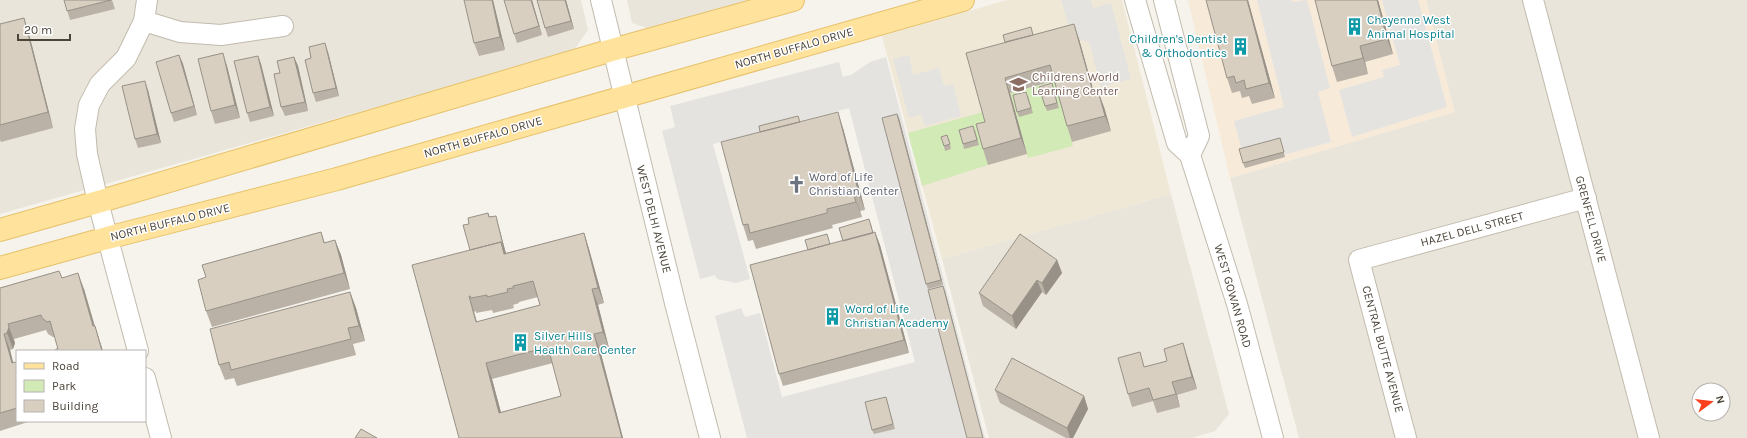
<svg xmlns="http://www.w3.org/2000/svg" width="1747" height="438" viewBox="0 0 1747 438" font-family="Karla,sans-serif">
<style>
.residential{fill:#eae5da;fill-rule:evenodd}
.commercial{fill:#f7ead8}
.education{fill:#efe8d6}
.green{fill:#d2eab5}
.parking{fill:#e5e3e0}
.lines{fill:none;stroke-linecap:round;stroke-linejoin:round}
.minor-casing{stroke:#c2bbae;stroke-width:22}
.major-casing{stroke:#e6c16a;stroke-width:24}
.minor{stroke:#fff;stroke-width:20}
.major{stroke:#ffe39c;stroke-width:22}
.wall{fill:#bab2a6;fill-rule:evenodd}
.shaded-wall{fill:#979187}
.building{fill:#d8cfc1;stroke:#979187;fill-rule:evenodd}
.labels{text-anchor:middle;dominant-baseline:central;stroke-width:3;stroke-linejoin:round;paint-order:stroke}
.culture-label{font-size:12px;fill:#0d838f;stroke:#fff;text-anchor:start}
.street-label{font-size:12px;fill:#4b4439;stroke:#fff}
.education-label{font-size:12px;fill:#785e54;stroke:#fff;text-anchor:start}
.worship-label{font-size:12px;fill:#5b616d;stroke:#fff;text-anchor:start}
</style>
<rect width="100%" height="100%" fill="#f6f3ec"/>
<path class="residential" d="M0,0h581l7,30 -15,21 -573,163z
M627,0h128l-103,30 -20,-7z
M1426,0h321v438h-448l-69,-260 224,-66zM1699,390h24v24h-24z
M1171,194l58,220 -14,17 -23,7h-203l-47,-179z"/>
<path class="commercial" d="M1188,0h238l29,112 -225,66z"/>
<path class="education" d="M1007,0h115l49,194 -229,65 -60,-223z"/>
<path class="green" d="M1056,81l17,65 -45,12 -18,-65z
M983,112l7,26 -2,27 -66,21 -14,-53z"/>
<path class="parking" d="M1061,0h30l2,8 18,-5 20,76 -30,8 -12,-45 -10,-3 -6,2z
M1257,0h35v2l15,-2 23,88 -12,4 13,50 -85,23 -12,-44 50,-14z
M1382,0h36l29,107 -95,30 -13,-47 45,-13 -2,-7 18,-5z
M909,55l4,20 26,-7 5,18 9,-2 8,32 -36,10 -4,-12 -12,4 -16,-59z
M886,57l99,381h-238l-32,-122 26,-8 4,9 15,-4 22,84 133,-35 -66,-254 -136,36 37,135 -14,4 -19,-4 -2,-4 -15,4 -38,-148 13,-4 -5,-21 169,-44 4,15 8,-2 19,-13z"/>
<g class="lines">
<defs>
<path id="minor" d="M601,0l74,303 35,135
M1135,0l42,143 13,12 47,149 36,134
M1164,0l35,136 -9,19
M1533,0l116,438
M144,21l36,11 41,3 62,-9
M138,351l-40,-149 -11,-48 -2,-25 4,-24 11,-21 26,-26 18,-37 3,-21
M145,378l16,60
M1406,438l-47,-178 227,-62"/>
<path id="major" d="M0,230l98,-28 514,-152 181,-50
M0,268l107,-30 230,-59 626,-179"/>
</defs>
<use href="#minor" class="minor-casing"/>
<use href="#major" class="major-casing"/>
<use href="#minor" class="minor"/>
<use href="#major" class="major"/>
</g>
<path class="wall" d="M64,0h48l3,9 -45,11z
M493,0l12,50 -26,6 -5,-13z
M532,0l10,35 -25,8 -3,-9z
M566,0l8,29 -26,8 -3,-9z
M1248,0l27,98 -23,6 -3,-8 -7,2 -2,-7 -8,2 -5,-15z
M1315,0h63l15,54 -28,8 3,12 -31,8 -5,-16z
M24,18l5,16 24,94 -52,14 -1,-2v-116z
M1033,35l46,4 15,53 10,15 7,24 -39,11 -5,-16 -13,-45 -44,12 17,61 -39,11 -5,-16 2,-27 20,-80z
M328,52l11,44 -23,6 -3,-9 -2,-35z
M179,55l4,9 14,51 -23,7 -3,-9z
M258,56l3,8 13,52 -24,6 -3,-9z
M294,57l4,9 10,45 -23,5 -4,-9z
M227,66l13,52 -25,6 -4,-13z
M1053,88l6,20 -12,3 -2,-5z
M148,90l13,53 -23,5 -3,-9z
M1028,96l5,17 -14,4 -2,-5z
M897,114l46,171 -15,4 -2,-5z
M800,122l43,6 22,82 -5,1 2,6 -30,8 1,3 -77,21 -3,-9 -5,1 -5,-16z
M975,130l4,15 -15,4 -1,-5z
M1280,138l5,19 -40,11 -2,-5z
M949,139l2,10 -6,2 -1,-5z
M488,213l2,4 7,3 9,33 78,-20 5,16 15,54 -6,2 11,43 -9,2 23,88h-164l11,-188 -1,-26zM538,297l2,8 -63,17 -3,-10 2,-1v2l16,-3 1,3 21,-5 -1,-3 6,-2v-1zM553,363l8,33 -60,16 -9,-33z
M871,224l2,9 2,-1 5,13 29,108 -126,33 -4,-12 52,-130 12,-3z
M321,232l4,11 10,-3 6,15 9,34 -138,38 -6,-16v-34z
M1057,260l5,13 -16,22 -4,-3 -26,37 -33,-23 -4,-13z
M59,271l3,7 22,11 11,37 8,25h-48l3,-2 -3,-12h-2l-5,-3 -2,-4 -32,9 1,4 -2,6 -3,1 3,13 4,1v57h14l-31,10v-143z
M350,292l6,16 9,33 -12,3 3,11 -119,31 -3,-8 -9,2 -6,-15z
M1187,356l10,33 -20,6 3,12 -23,6 -4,-12 -21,6 -4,-13 17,-27z
M995,390l89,6 4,13 -15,29h-7l-66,-35z
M886,397l9,32 -21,5 -2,-4z"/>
<path class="shaded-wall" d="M492,0h1l12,50 -5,-13z
M531,0h1l10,35 -3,-9z
M565,0h1l8,29 -3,-8z
M1247,0h1l27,98 -6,-15z
M1377,0h1l15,54 -6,-15z
M24,18l5,16 24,94 -5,-16z
M1074,24l5,15 19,69 -5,-16z
M325,43l3,9 11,44 -3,-8z
M1360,46l5,16 3,12 -5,-16z
M223,53l4,13 13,52 -5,-13z
M179,55l4,9 14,51 -3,-9z
M258,56l3,8 13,52 -4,-9z
M294,57l4,9 10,45 -3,-9z
M1005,78l5,15 17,61 -6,-16z
M145,81l3,9 13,53 -4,-9z
M1098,91l6,16 7,24 -6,-15z
M838,112l5,16 22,82 -6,-16z
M897,114l2,4 44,167 -2,-5z
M854,196l6,15 2,6 -6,-15z
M496,216l1,4 13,50 -6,-16z
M875,232l5,13 29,108 -5,-13z
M584,233l5,16 15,54 -6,-15z
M335,240l6,15 9,34 -6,-16z
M1057,260l5,13 -16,22 -4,-12z
M78,273l6,16 15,53 -6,-16z
M1037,280l5,12 -26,37 -4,-13z
M943,286l2,5 38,147z
M592,289l6,16 11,43 -6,-16z
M350,292l6,16 9,33 -6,-15z
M469,296l5,16 7,26 -5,-16z
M95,326l5,16 3,9h-1z
M9,327l6,16 -2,6 -6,-16z
M4,334l6,16 7,27 -5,-14z
M594,334l6,16 23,88h-1z
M1183,343l4,13 10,33 -5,-12z
M486,363l6,16 13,49 -6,-15z
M1172,382l5,13 3,12 -4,-13z
M1084,396l4,13 -15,29h-3l-3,-10z"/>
<path class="building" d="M64,0h47l-44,11z
M464,0h28l8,37 -26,6z
M504,0h27l8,26 -25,8z
M537,0h28l6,21 -26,7z
M1206,0h41l22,83 -23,6 -2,-9 -8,3 -2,-7 -7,2z
M1315,0h62l10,39 -27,7 3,12 -31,8z
M24,18l24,94 -48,13v-101z
M1074,24l19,68 5,-1 7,25 -38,10 -17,-61 -45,13 16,60 -38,11 -7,-25 9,-2 -19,-69z
M1031,27l2,8 -28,7 -2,-7z
M325,43l11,45 -23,5 -8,-33 6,-2 -2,-11z
M223,53l12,52 -24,6 -13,-52z
M179,55l15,51 -23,7 -15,-51z
M258,56l12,51 -23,6 -13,-52z
M294,57l11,45 -24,5 -7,-33 6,-1 -3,-12z
M145,81l12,53 -22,5 -13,-53z
M1052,83l5,20 -12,3 -6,-19z
M1026,92l5,16 -14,4 -4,-17z
M838,112l21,82 -5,2 2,6 -29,7v4l-77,20 -2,-9 -5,1 -22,-83z
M897,114l44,166 -15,4 -44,-166z
M798,116l2,6 -40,10 -1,-6z
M973,126l4,14 -14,4 -4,-14z
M947,135l3,9 -6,2 -3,-9z
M1280,138l4,14 -41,11 -4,-14z
M488,213l1,4 7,-1 9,37 -4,-11 -31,8 -7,-25 6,-1 -1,-6z
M869,219l4,14 -30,8 -4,-13z
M321,232l3,11 11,-3 9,33 -138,38 -8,-31 8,-3 -4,-12z
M875,232l29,108 -125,34 -29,-109z
M584,233l14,55 -6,1 11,43 -9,2 28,104h-163l-47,-173 89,-23 3,12zM533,281l7,24 -64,17 -7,-26h1l1,2 16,-3v2l21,-5 -1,-3 6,-1v-2zM548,347l13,49 -62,17 -13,-50z
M827,234l3,10 -22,6 -3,-10z
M1020,234l37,26 -15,23 -5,-3 -25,36 -33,-23z
M59,271l3,7 16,-5 15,53h2l7,25h-47l1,-2h2l-8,-28 -3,1 -5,-4 -1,-3 -33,9 1,3 -2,6 -3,1 8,29 3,-1 2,2v44l-17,5v-125z
M943,286l40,152h-16l-39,-148z
M350,292l9,34 -11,2 3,11 -120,31 -2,-8 -10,3 -9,-36z
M1183,343l9,34 -20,5 4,12 -23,6 -4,-12 -21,6 -10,-36 22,-6 4,15 23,-6 -3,-12z
M1012,358l72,38 -17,32 -72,-38z
M886,397l7,27 -21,6 -7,-28z
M361,429l16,9h-22z"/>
<defs>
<symbol id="building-bare" viewBox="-9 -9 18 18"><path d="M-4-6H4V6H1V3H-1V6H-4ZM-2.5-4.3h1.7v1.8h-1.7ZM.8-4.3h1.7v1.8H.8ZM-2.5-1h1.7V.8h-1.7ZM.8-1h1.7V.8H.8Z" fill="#0f9aa8" stroke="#fff" stroke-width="2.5" paint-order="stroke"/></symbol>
<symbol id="school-bare" viewBox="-9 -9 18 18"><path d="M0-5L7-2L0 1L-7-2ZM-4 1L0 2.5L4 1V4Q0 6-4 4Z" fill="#8d6e63" stroke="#fff" stroke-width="2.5" paint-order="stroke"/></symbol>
<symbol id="church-bare" viewBox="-9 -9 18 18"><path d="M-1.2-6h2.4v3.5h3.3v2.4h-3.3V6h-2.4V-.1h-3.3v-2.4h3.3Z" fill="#6b7280" stroke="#fff" stroke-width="2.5" paint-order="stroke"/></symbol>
</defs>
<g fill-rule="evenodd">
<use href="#building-bare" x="1342" y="14" width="25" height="25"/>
<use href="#building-bare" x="1228" y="34" width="25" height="25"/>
<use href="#school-bare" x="1006" y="72" width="25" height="25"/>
<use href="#church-bare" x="784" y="172" width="25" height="25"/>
<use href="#building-bare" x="820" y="304" width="25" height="25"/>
<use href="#building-bare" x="508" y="330" width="25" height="25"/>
</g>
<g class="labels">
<g class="culture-label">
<text x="1367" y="20">Cheyenne West<tspan x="1367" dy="14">Animal Hospital</tspan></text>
<text x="1227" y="39" text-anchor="end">Children's Dentist<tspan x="1227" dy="14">&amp; Orthodontics</tspan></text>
<text x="845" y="309">Word of Life<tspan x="845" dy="14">Christian Academy</tspan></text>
<text x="534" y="336">Silver Hills<tspan x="534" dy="14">Health Care Center</tspan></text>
</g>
<g class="street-label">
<text transform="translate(794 48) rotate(-16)">NORTH BUFFALO DRIVE</text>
<text transform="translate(483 137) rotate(-16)">NORTH BUFFALO DRIVE</text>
<text transform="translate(654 219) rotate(76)">WEST DELHI AVENUE</text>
<text transform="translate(1591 219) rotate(75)">GRENFELL DRIVE</text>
<text transform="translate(170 222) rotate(-14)">NORTH BUFFALO DRIVE</text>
<text transform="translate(1472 229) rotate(-15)">HAZEL DELL STREET</text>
<text transform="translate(1233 296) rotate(74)">WEST GOWAN ROAD</text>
<text transform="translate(1383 349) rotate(75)">CENTRAL BUTTE AVENUE</text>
</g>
<g class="education-label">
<text x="1032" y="77">Childrens World<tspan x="1032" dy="14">Learning Center</tspan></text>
</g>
<g class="worship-label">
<text x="809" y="177">Word of Life<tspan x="809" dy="14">Christian Center</tspan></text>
</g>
</g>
<rect x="16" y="350" width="130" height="72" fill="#ffffff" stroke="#b7b4b0"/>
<rect x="24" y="363" width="20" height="6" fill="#ffe39c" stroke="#b7b4b0"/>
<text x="52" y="370" font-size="12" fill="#4b4439">Road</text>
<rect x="24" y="380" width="20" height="12" fill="#d2eab5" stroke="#b7b4b0"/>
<text x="52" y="390" font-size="12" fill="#4b4439">Park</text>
<rect x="24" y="400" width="20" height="12" fill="#d8cfc1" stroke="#b7b4b0"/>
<text x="52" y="410" font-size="12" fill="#4b4439">Building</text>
<g transform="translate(1711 402) rotate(75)"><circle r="19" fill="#ffffff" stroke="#b7b4b0"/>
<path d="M0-3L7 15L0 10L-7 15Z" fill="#fc3f1d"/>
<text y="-6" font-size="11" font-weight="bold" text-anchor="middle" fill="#4b4439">N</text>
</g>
<path d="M18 34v6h52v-6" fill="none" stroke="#4b4439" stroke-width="2"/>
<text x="24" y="34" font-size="12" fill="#4b4439" stroke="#ffffff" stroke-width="3" paint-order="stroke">20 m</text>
</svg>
